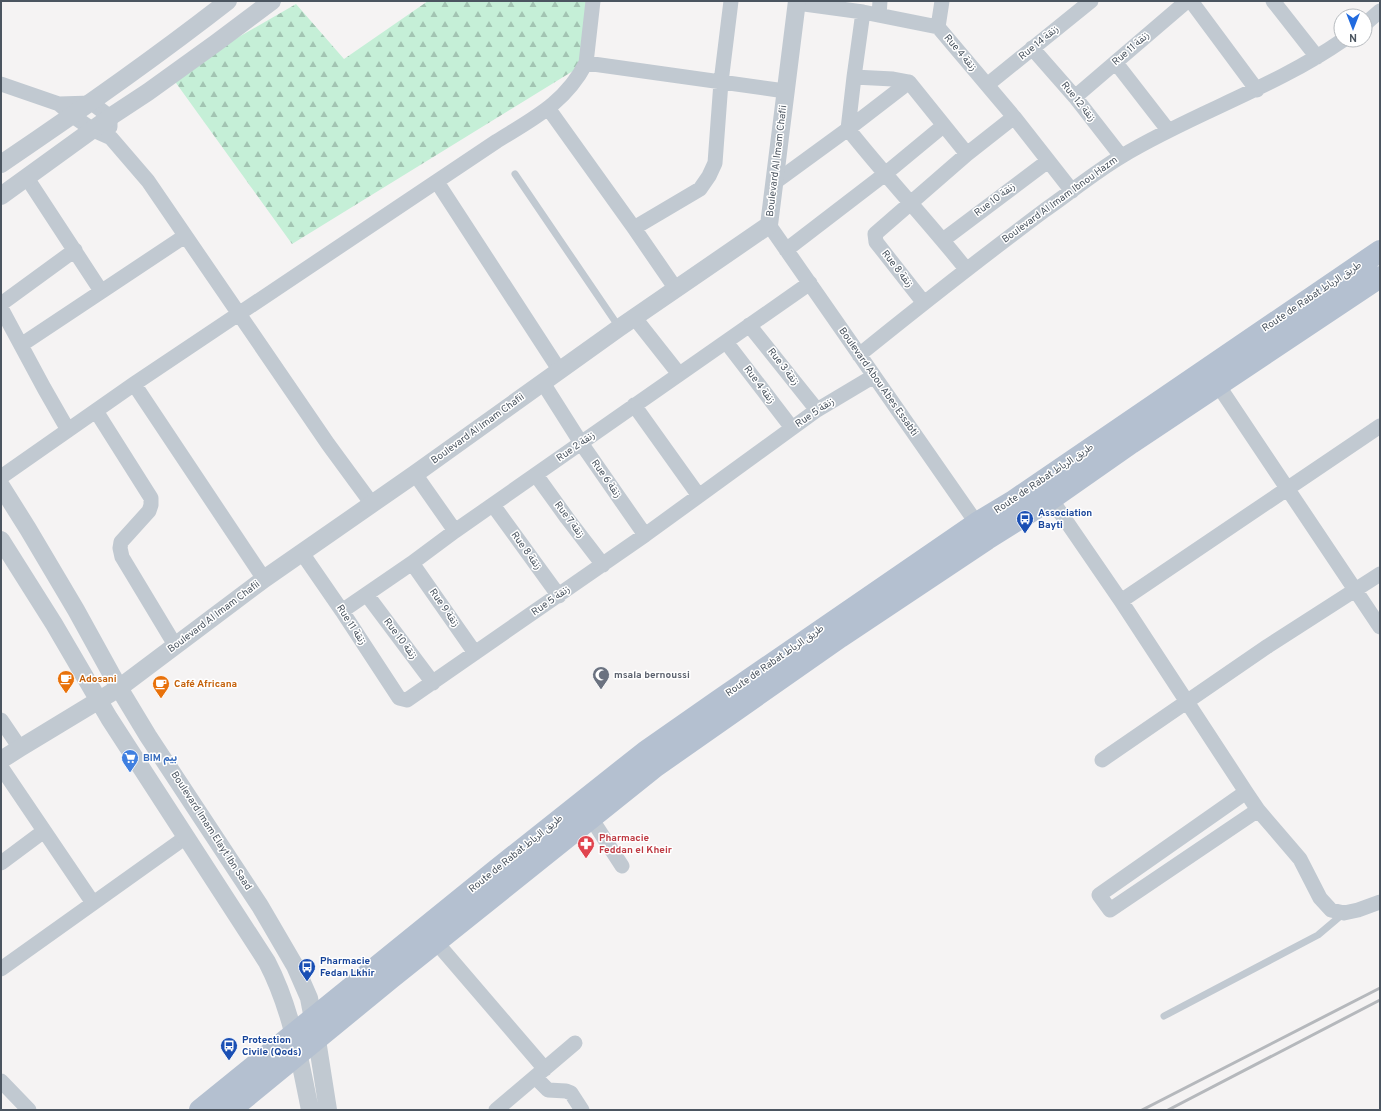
<svg xmlns="http://www.w3.org/2000/svg" width="1381" height="1111" viewBox="0 0 1381 1111" font-family="Overpass,'Noto Sans Arabic',sans-serif">
<style>
.forest{fill:url(#forest-firs)}
.lines{fill:none;stroke-linecap:round;stroke-linejoin:round}
.service{stroke:#c1c9d1;stroke-width:7}
.minor{stroke:#c1c9d1;stroke-width:15}
.tertiary{stroke:#c1c9d1;stroke-width:18}
.primary{stroke:#b4c0d0;stroke-width:22}
.rail{stroke:#b5b8bc;stroke-width:3}
.labels{text-anchor:middle;dominant-baseline:central;stroke-width:3;stroke-linejoin:round;paint-order:stroke}
.street-label{font-size:10px;fill:#4b5560;stroke:#fff}
.transit-label{font-size:10px;font-weight:bold;fill:#164399;stroke:#fff;text-anchor:start}
.worship-label{font-size:10px;font-weight:bold;fill:#5b616d;stroke:#fff;text-anchor:start}
.food-label{font-size:10px;font-weight:bold;fill:#c56008;stroke:#fff;text-anchor:start}
.shop-label{font-size:10px;font-weight:bold;fill:#366cbe;stroke:#fff;text-anchor:start}
.health-label{font-size:10px;font-weight:bold;fill:#be3a42;stroke:#fff;text-anchor:start}
</style>
<defs>
<pattern id="forest-firs" width="22" height="20" patternUnits="userSpaceOnUse"><rect width="22" height="20" fill="#c5efd7"/><path d="M5 1l3.5 6h-7zM16 11l3.5 6h-7z" fill="#a2c4b2"/></pattern>
</defs>
<rect width="100%" height="100%" fill="#f5f3f3"/>
<path class="forest" d="M428,1h160l-2,62 -294,181 -121,-168 125,-72 48,55z"/>
<g class="lines">
<path class="service" d="M515,174l104,153
M1164,1016l154,-81 26,-22"/>
<path class="minor" d="M593,1l-7,62 199,28
M1191,1l66,89
M1273,1l44,56
M797,3l66,9 75,15 76,90 58,74
M863,12l-9,65 -6,52c38,48 80,92 118,140
M879,15l1,-14
M1365,24l15,-13
M938,27l4,-26
M1032,48l43,49 46,59
M1116,63l52,67
M854,77l39,2 16,3 58,72
M1,84l58,20 33,-1 18,14v10
M987,85l104,-84
M1075,97l112,-96
M59,104l14,12 20,14 18,8 37,43 180,263 44,60
M548,108l86,120 42,61
M27,178l74,113
M437,182l123,189
M774,183l74,-54 61,-47
M769,225l213,306
M634,228l66,-39 9,-13 6,-13 6,-81 10,-81
M943,240l105,-79
M786,250l99,-76 58,-48
M924,303l-48,-61 -1,-8 92,-80 47,-37
M1,304l74,-54
M1,308l43,80 24,42
M634,317l45,57
M749,325l68,85
M726,342l66,86
M21,345l164,-109
M859,355c62,-50 123,-98 186,-145 26,-18 50,-38 77,-54 71,-43 152,-68 221,-116
M543,383l38,60 64,92
M134,384l130,195
M1218,385l162,242
M634,405l65,91
M96,411l55,87v7l-2,6 -28,31 -1,6 2,9 53,88
M415,474l40,57
M536,475l31,43 36,47
M1,477l133,-93 363,-243c37,-23 68,-38 89,-78
M1051,499l70,102 125,191 12,18 42,49 20,39 11,12 13,3 14,-3 22,-8
M493,505l66,91
M302,553l40,58 57,87 8,2 238,-165 172,-125 57,-34
M412,563l63,90
M367,595l66,88
M1121,601l259,-175
M342,611l70,-48 43,-32 355,-248
M1,720l19,28
M1102,760l166,-114 112,-72
M1,767l92,136
M1246,792l-147,103 11,15 148,-100
M591,818l31,48
M1,863l43,-32
M436,942l109,127
M1,969l185,-132
M535,1077l13,13 18,1 5,2 11,17
M1,1081l28,29
M496,1110l79,-67"/>
<path class="tertiary" d="M1,164c77,-52 154,-106 227,-163
M1,196l109,-79 38,-25 68,-49 56,-42
M1,486l27,43 48,81 43,78 29,48 112,170 35,60 14,32 8,42 11,70
M1,540l53,84 55,94 158,244c24,46 33,98 43,148
M1,760l19,-12 99,-60 145,-109 151,-105 204,-146 150,-103 28,-224"/>
<path class="primary" d="M200,1110l295,-239 150,-119 73,-51 259,-178 35,-21 368,-251
M230,1110l161,-132 265,-212 184,-129 147,-98 64,-40 80,-56 249,-166"/>
<path class="rail" d="M1142,1110l238,-122
M1168,1110l212,-110"/>
</g>
<defs>
<symbol id="bus-pin" viewBox="-11 -11 22 30"><path d="M0 17L-7.5 6A9.5 9.5 0 1 1 7.5 6Z" fill="#1a4fb4" stroke="#fff"/><path d="M-5-6H5V4H4V6H2V4H-2V6H-4V4H-5ZM-3.5-4V0h7V-4ZM-3.5 1.2v1.5H-2V1.2ZM2 1.2v1.5H3.5V1.2Z" fill="#fff"/></symbol>
<symbol id="mosque-pin" viewBox="-11 -11 22 30"><path d="M0 17L-7.5 6A9.5 9.5 0 1 1 7.5 6Z" fill="#6b7280" stroke="#fff"/><path d="M3.5-4.9A6 6 0 1 0 3.5 4.9A5 5 0 1 1 3.5-4.9Z" fill="#fff"/></symbol>
<symbol id="cafe-pin" viewBox="-11 -11 22 30"><path d="M0 17L-7.5 6A9.5 9.5 0 1 1 7.5 6Z" fill="#e8710a" stroke="#fff"/><path d="M-5.5-4.5H6V0H3Q3 3.5 0 3.5H-2.5Q-5.5 3.5-5.5 0ZM3-3.2v2h1.7v-2ZM-6 4.5H4V6H-6Z" fill="#fff"/></symbol>
<symbol id="supermarket-pin" viewBox="-11 -11 22 30"><path d="M0 17L-7.5 6A9.5 9.5 0 1 1 7.5 6Z" fill="#3f7fe0" stroke="#fff"/><path d="M-6-5.5h2.5l.6 2H6L4.5 2H-2.5L-4.4-4H-6ZM-1.5 3.2a1.3 1.3 0 1 0 .1 0ZM3 3.2a1.3 1.3 0 1 0 .1 0Z" fill="#fff"/></symbol>
<symbol id="pharmacy-pin" viewBox="-11 -11 22 30"><path d="M0 17L-7.5 6A9.5 9.5 0 1 1 7.5 6Z" fill="#e0444e" stroke="#fff"/><path d="M-2-6h4v4h4v4h-4v4h-4v-4h-4v-4h4Z" fill="#fff"/></symbol>
</defs>
<g fill-rule="evenodd">
<use href="#bus-pin" x="1015" y="509" width="20" height="27"/>
<use href="#mosque-pin" x="591" y="665" width="20" height="27"/>
<use href="#cafe-pin" x="56" y="669" width="20" height="27"/>
<use href="#cafe-pin" x="151" y="674" width="20" height="27"/>
<use href="#supermarket-pin" x="120" y="748" width="20" height="27"/>
<use href="#pharmacy-pin" x="576" y="834" width="20" height="27"/>
<use href="#bus-pin" x="297" y="957" width="20" height="27"/>
<use href="#bus-pin" x="219" y="1036" width="20" height="27"/>
</g>
<g class="labels">
<g class="street-label">
<text transform="translate(1039 43) rotate(-39)">Rue 14 زنقة</text>
<text transform="translate(1131 49) rotate(-41)">Rue 11 زنقة</text>
<text transform="translate(960 53) rotate(50)">Rue 4 زنقة</text>
<text transform="translate(1078 102) rotate(51)">Rue 12 زنقة</text>
<text transform="translate(777 161) rotate(-83)">Boulevard Al Imam Chafii</text>
<text transform="translate(995 200) rotate(-37)">Rue 10 زنقة</text>
<text transform="translate(1060 200) rotate(-36)">Boulevard Al Imam Ibnou Hazm</text>
<text transform="translate(897 269) rotate(52)">Rue 8 زنقة</text>
<text transform="translate(1312 297) rotate(-34)">Route de Rabat طريق الرباط</text>
<text transform="translate(783 367) rotate(52)">Rue 3 زنقة</text>
<text transform="translate(878 382) rotate(55)">Boulevard Abou Abes Essabti</text>
<text transform="translate(759 385) rotate(53)">Rue 4 زنقة</text>
<text transform="translate(815 413) rotate(-34)">Rue 5 زنقة</text>
<text transform="translate(478 429) rotate(-36)">Boulevard Al Imam Chafii</text>
<text transform="translate(576 447) rotate(-35)">Rue 2 زنقة</text>
<text transform="translate(606 479) rotate(55)">Rue 6 زنقة</text>
<text transform="translate(1044 479) rotate(-34)">Route de Rabat طريق الرباط</text>
<text transform="translate(569 520) rotate(53)">Rue 7 زنقة</text>
<text transform="translate(526 551) rotate(54)">Rue 8 زنقة</text>
<text transform="translate(551 601) rotate(-35)">Rue 5 زنقة</text>
<text transform="translate(444 608) rotate(55)">Rue 9 زنقة</text>
<text transform="translate(214 617) rotate(-37)">Boulevard Al Imam Chafii</text>
<text transform="translate(351 625) rotate(57)">Rue 11 زنقة</text>
<text transform="translate(400 639) rotate(53)">Rue 10 زنقة</text>
<text transform="translate(775 661) rotate(-35)">Route de Rabat طريق الرباط</text>
<text transform="translate(211 831) rotate(57)">Boulevard Imam Elayt Ibn Saad</text>
<text transform="translate(516 854) rotate(-39)">Route de Rabat طريق الرباط</text>
</g>
<g class="transit-label">
<text x="1038" y="513">Association<tspan x="1038" dy="12">Bayti</tspan></text>
<text x="320" y="961">Pharmacie<tspan x="320" dy="12">Fedan Lkhir</tspan></text>
<text x="242" y="1040">Protection<tspan x="242" dy="12">Civile (Qods)</tspan></text>
</g>
<g class="worship-label">
<text x="614" y="675">msala bernoussi</text>
</g>
<g class="food-label">
<text x="79" y="679">Adosani</text>
<text x="174" y="684">Café Africana</text>
</g>
<g class="shop-label">
<text x="143" y="758">BIM بيم</text>
</g>
<g class="health-label">
<text x="599" y="838">Pharmacie<tspan x="599" dy="12">Feddan el Kheir</tspan></text>
</g>
</g>
<rect width="1381" height="1111" fill="none" stroke="#4b5560" stroke-width="4"/>
<g transform="translate(1353 28) rotate(180)"><circle r="19" fill="#ffffff" stroke="#b7bbbf"/>
<path d="M0-3L7 15L0 10L-7 15Z" fill="#226bdf"/>
<text y="-6" font-size="11" font-weight="bold" text-anchor="middle" fill="#4b5560">N</text>
</g>
</svg>
